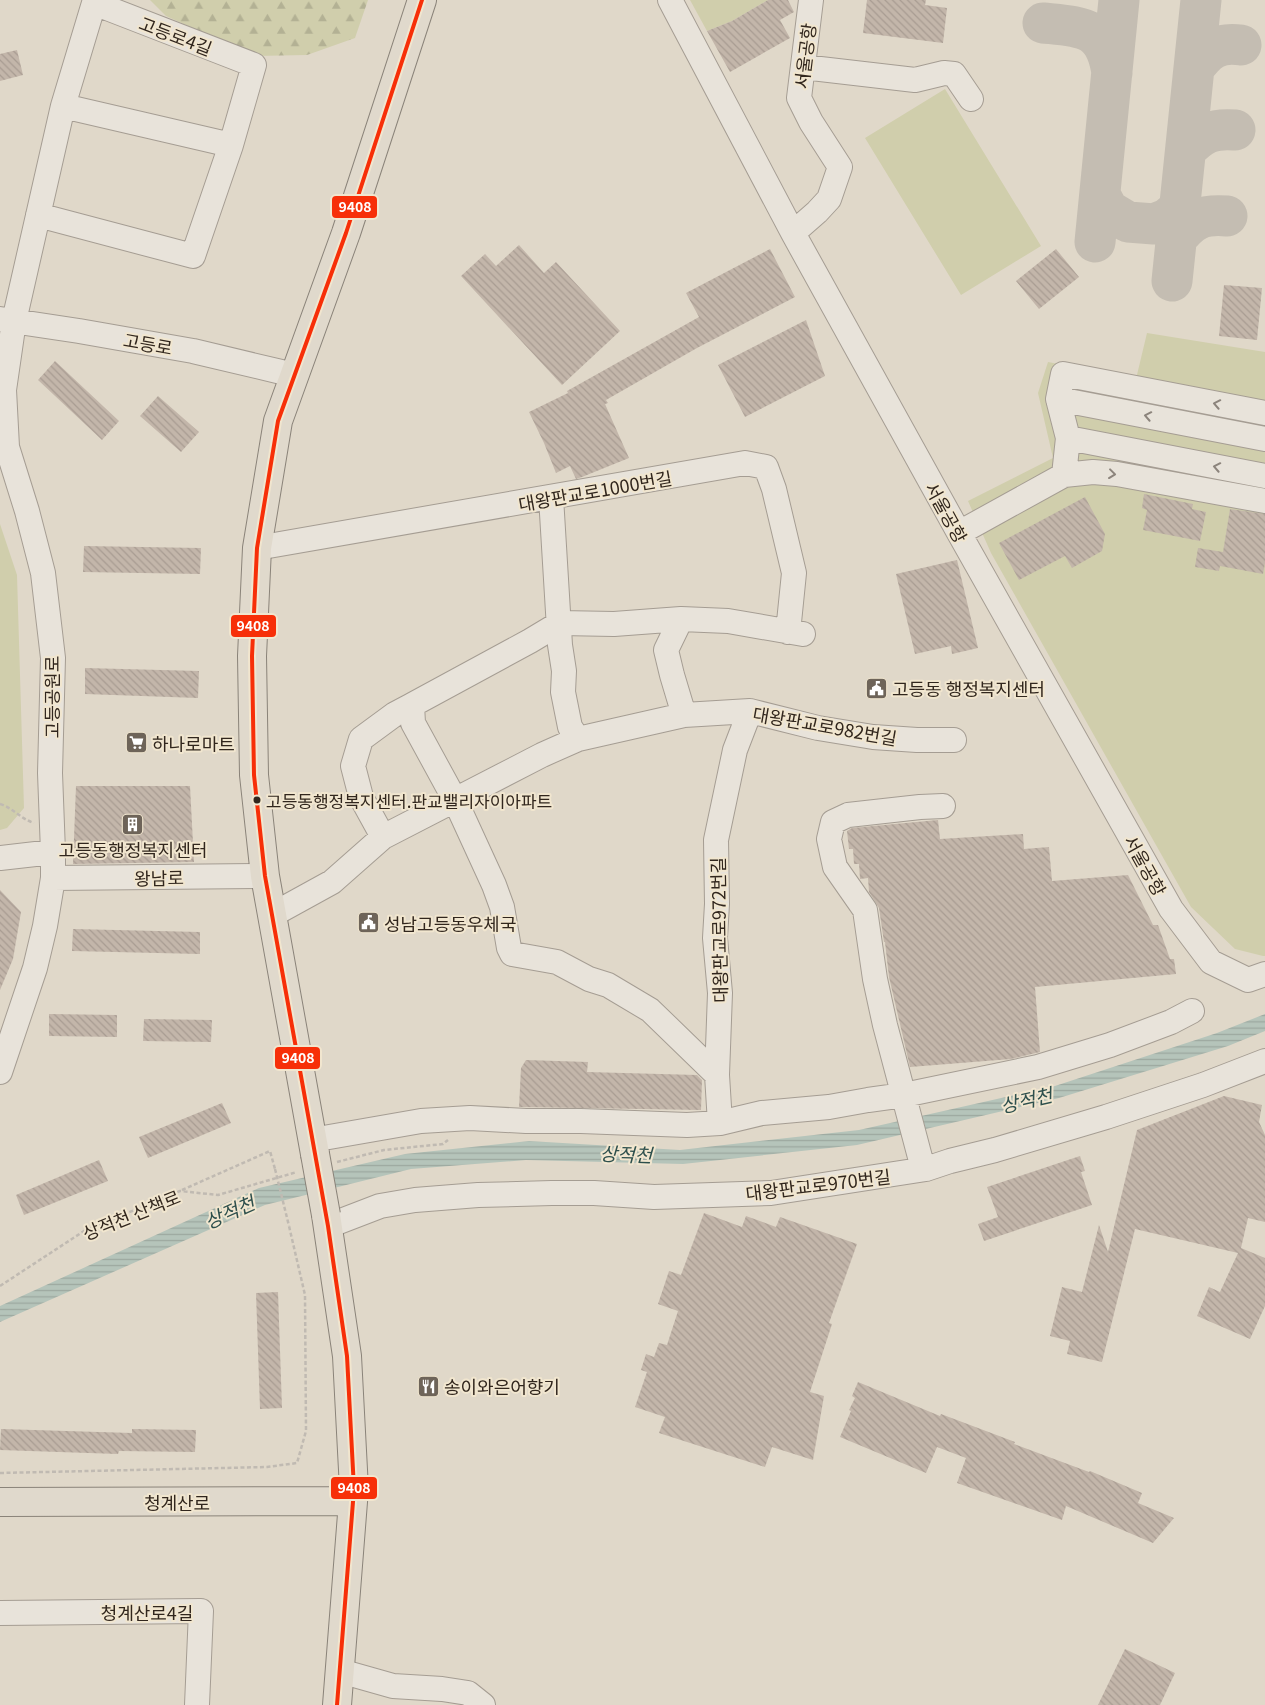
<svg xmlns="http://www.w3.org/2000/svg" width="1265" height="1705" viewBox="0 0 1265 1705" font-family="Georgia,'Noto Sans KR',serif">
<style>
.green{fill:#d0ceac}
.forest{fill:url(#forest-firs)}
.water{fill:url(#water-rules)}
.lines{fill:none;stroke-linecap:round;stroke-linejoin:round}
.taxiway{stroke:#c4bdb2;stroke-width:41}
.building{fill:url(#building-back-hatch)}
.minor-casing{stroke:#a59d93;stroke-width:26}
.major-casing{stroke:#8a8379;stroke-width:30}
.path{stroke:#c0bab2;stroke-width:2.5;stroke-dasharray:4 2.5;stroke-linecap:butt}
.minor{stroke:#e8e3da;stroke-width:24}
.major{stroke:#e0d9cc;stroke-width:28}
.major-bridge-casing{stroke:#8a8379;stroke-width:30;stroke-linecap:butt}
.path-bridge{stroke:#c0bab2;stroke-width:2.5;stroke-dasharray:4 2.5;stroke-linecap:butt}
.major-bridge{stroke:#e0d9cc;stroke-width:28}
.bus-1-casing{stroke:#f1e6cf;stroke-width:8}
.bus-1{stroke:#f72f08;stroke-width:4}
.oneway{stroke:#8c847c}
.bus-dot{fill:#31261d;stroke:#f1e6cf;stroke-width:2}
.labels{text-anchor:middle;dominant-baseline:central;stroke-width:4;stroke-linejoin:round;paint-order:stroke}
.bus-label{font-size:17px;fill:#31261d;stroke:#f1e6cf;text-anchor:start}
.street-label{font-size:18px;fill:#31261d;stroke:#f1e6cf}
.poi-label{font-size:18px;fill:#31261d;stroke:#f1e6cf;text-anchor:start}
.water-label{font-size:19px;font-style:italic;fill:#2d4f4c;stroke:#f1e6cf}
.line-badge{stroke:#f1e6cf;stroke-width:2}
.badge-label{font-size:14px;text-anchor:middle;font-weight:bold;fill:#fff}
</style>
<defs>
<pattern id="forest-firs" width="22" height="20" patternUnits="userSpaceOnUse" patternTransform="scale(1.25)"><rect width="22" height="20" fill="#d0ceac"/><path d="M5 1l3.5 6h-7zM16 11l3.5 6h-7z" fill="#b3b194"/></pattern>
<pattern id="water-rules" width="6" height="5" patternUnits="userSpaceOnUse" patternTransform="scale(1.25)"><rect width="6" height="5" fill="#b5c4ba"/><path d="M0 2.5h6" fill="none" stroke="#9ca89f"/></pattern>
<pattern id="building-back-hatch" width="6" height="6" patternUnits="userSpaceOnUse" patternTransform="scale(1.25)"><rect width="6" height="6" fill="#c3b6aa"/><path d="M-1 5l2 2M0 0l6 6M5-1l2 2" fill="none" stroke="#a89c92"/></pattern>
</defs>
<rect width="100%" height="100%" fill="#e0d8c9"/>
<path class="green" d="M690,0h78l-36,21 -25,10z
M945,89l96,157 -80,49 -96,-157z
M1147,333l118,19v604h-2l-28,-7 -44,-42 -200,-354 -23,-52 85,-43 -15,-65 10,-31 88,17z
M0,524l17,51 7,233 -17,20 -7,2z"/>
<path class="forest" d="M150,0h218l-13,38 -48,17 -52,1 -89,-40z"/>
<path class="water" d="M1265,1014v17l-37,15 -169,52 -202,47 -174,19 -157,-4 -115,9 -146,36 -265,117v-16l259,-118 146,-34 124,-13 151,9 179,-20 196,-44 162,-53z"/>
<g class="lines">
<path class="taxiway" d="M1043,23c40,4 62,3 69,50
M1194,68c14,-19 24,-26 47,-23
M1186,150c15,-16 26,-22 49,-20
M1100,195l8,15 20,12 26,2 13,-5 13,-11
M1176,239c16,-20 26,-25 51,-23
M1095,242l24,-242
M1172,281l29,-281"/>
</g>
<path class="building" d="M768,0h20l6,12 -14,8 10,18 -60,34 -23,-41 25,-10z
M867,0h59l-1,5 22,3 -4,35 -80,-10z
M17,50l6,25 -23,6v-27z
M519,245l25,28 12,-11 64,69 -58,54 -101,-109 24,-22 11,12z
M770,249l25,48 -98,51 -91,52 2,3 -3,1 24,54 -47,19 -6,2 -6,-13 -14,7 -12,-30 -15,-31 39,-19 -1,-2 132,-74 -13,-24z
M1056,249l23,28 -40,32 -23,-28z
M1224,285l38,3 -5,52 -38,-4z
M806,320l19,56 -80,41 -27,-52z
M55,361l64,60 -17,19 -64,-60z
M158,396l41,36 -18,20 -41,-36z
M1144,494l49,10 -1,5 14,3 -6,29 -57,-11 4,-20 -5,-2z
M1085,497l20,37 -3,17 -30,17 -7,-12 -46,24 -20,-37z
M1230,509l35,5v49l-2,11 -43,-8 -1,5 -24,-4 3,-19 25,4z
M84,546l117,2 -1,26 -117,-2z
M957,560l21,88 -26,6 -1,-8 -36,8 -19,-80z
M85,668l114,3 -1,27 -113,-4z
M76,786h114l4,76 -121,2z
M938,820l2,19 83,-5 1,15 25,-2 3,34 76,-6 25,50h5l12,34h4l2,15 -141,13 5,65 -29,7 -101,8 -21,-90 -4,-35h-1l-5,-34 -10,-16 -1,-14 -8,1 -1,-15h-5l-1,-15h-4l-2,-18 5,-3z
M0,890l21,22 -8,47 -13,31z
M73,929l127,3v22l-128,-3z
M49,1014l68,1v22l-68,-1z
M144,1019l68,1 -1,22 -68,-1z
M526,1060l62,2 -1,10 110,3 5,5 -1,30 -182,-3 2,-39z
M1224,1096l38,9 -3,17 6,13v87l-17,-4 -7,30 24,10v48l-15,33 -53,-23 12,-29 11,5 18,-39 -103,-24 -33,133 -35,-8 3,-13 -20,-5 12,-49 20,5 17,-67 9,27 29,-122z
M222,1103l9,20 -83,35 -9,-21z
M1080,1156l5,15 -4,1 11,33 -108,36 -6,-17 20,-7 -11,-30z
M99,1160l9,21 -84,34 -8,-20z
M704,1213l38,14 4,-11 30,11 4,-10 77,27 -28,79 3,1 -22,68 14,4 -11,64 -41,-13 -7,20 -106,-34 6,-16 -30,-10 12,-35 -6,-2 5,-16 8,3 5,-14 8,2 11,-34 -20,-7 11,-33 12,4z
M278,1292l4,116 -22,1 -4,-116z
M858,1382l82,34 1,-2 74,28 -1,2 75,28 1,-1 52,22 -4,10 36,15 -21,25 -87,-37 -4,14 -105,-37 9,-25 -29,-11 -11,26 -86,-36 11,-26 -2,-1 6,-12 -3,-2z
M1,1429l131,4v-4l64,1 -1,22 -76,-1 -1,3 -118,-4z
M1125,1649l50,24 -15,32h-62z"/>
<g class="lines">
<defs>
<path id="minor" d="M670,0l123,233
M811,0l-12,98 12,24 29,45 -11,32 -12,13 -24,21 166,300 212,376 40,53 37,18 17,-6
M803,67l112,13 29,-7 10,1 17,25
M63,106l168,39
M0,319l79,12 114,20 101,24
M1058,399l207,40
M1068,438l197,38
M1064,475l4,-37 -10,-39 5,-25 202,39
M551,497l9,148 4,26 -1,21 7,35 8,12
M959,533l105,-58 29,-3 24,2 148,27
M257,548l488,-85 21,4 8,22 20,84 -6,59
M681,619l-15,31 6,25 12,40
M383,837l-22,-40 -8,-31 8,-27 34,-25 17,-9
M0,858l53,-6
M53,878l212,-2
M272,915l60,-33 51,-45 159,-82 36,-16 106,-24 66,-4 68,17 55,9 44,3h37
M0,1072l35,-104 10,-42 8,-48v-26l-3,-79 3,-115 -10,-85 -16,-62 -20,-64 -3,-57 10,-69 49,-215 31,-103 160,62 -23,80 -38,111 -155,-41
M717,1075l-67,-65 -42,-25 -19,-6 -32,-17 -45,-8 -3,-6 -7,-41 -8,-22 -39,-85 -42,-77 -1,-18 118,-64 30,-18 54,1 67,-5 47,2 75,13
M720,1123l-3,-48 3,-82 -5,-55 2,-34 -1,-64 19,-90 15,-39
M312,1140l109,-19 49,-3 56,3h55l106,4 33,-2 42,-10 67,-6 39,-7 36,-5 134,-28 72,-22 61,-23 21,-11
M926,1169l-5,-8 -36,-136 -10,-46 -10,-69 -30,-43 -6,-28 4,-17 15,-7 72,-8 23,-1
M328,1226l52,-20 35,-6 63,-5 74,-2h42l60,4 117,-4 155,-24 24,-8 45,-11 111,-33 97,-32 62,-24
M0,1613l201,-2 -4,94
M340,1671l53,15 49,3 26,4 15,12"/>
<path id="major" d="M315,1154l-50,-278 -11,-101 -2,-119 5,-108 21,-127 68,-188 76,-233
M326,1215l21,141 7,133 -17,216
M0,1502l353,-1"/>
</defs>
<use href="#minor" class="minor-casing"/>
<use href="#major" class="major-casing"/>
<path class="path" d="M0,804c13,4 21,15 34,19
M337,1162l47,-12 59,-6 5,-4
M182,1190l88,-39 5,18
M0,1286l84,-55 96,-40 38,4 79,-23
M0,1473l267,-6 30,-4 9,-32 -1,-136 -16,-69"/>
<use href="#minor" class="minor"/>
<use href="#major" class="major"/>
<defs>
<path id="major-bridge" d="M315,1154l11,61"/>
</defs>
<use href="#major-bridge" class="major-bridge-casing"/>
<path class="path-bridge" d="M275,1169l14,57"/>
<use href="#major-bridge" class="major-bridge"/>
<defs>
<path id="bus-1" d="M337,1705l17,-216 -7,-133 -19,-130 -63,-350 -11,-101 -2,-119 5,-108 21,-127 68,-188 76,-233"/>
</defs>
<use href="#bus-1" class="bus-1-casing"/>
<use href="#bus-1" class="bus-1"/>
</g>
<defs><path id="oneway-chevron" d="M-2-3.5L2.5 0L-2 3.5" fill="none" stroke-width="1.6" stroke-linecap="round" stroke-linejoin="round" transform="scale(1.25)"/></defs>
<g class="oneway">
<use href="#oneway-chevron" transform="translate(1217 404) rotate(-169)"/>
<use href="#oneway-chevron" transform="translate(1148 416) rotate(-169)"/>
<use href="#oneway-chevron" transform="translate(1217 467) rotate(-169)"/>
<use href="#oneway-chevron" transform="translate(1112 474) rotate(7)"/>
</g>
<defs>
<symbol id="civic-square" viewBox="-11 -11 22 22"><rect x="-9" y="-9" width="18" height="18" rx="4" fill="#6e6459" stroke="#f1e6cf"/><path d="M-.6-6.5H3V-4.5H.6V-3L4-1V1h2V6H-6V1h2V-1L-.6-3ZM-1.2 2.5V6h2.4V2.5Z" fill="#fff"/></symbol>
<symbol id="supermarket-square" viewBox="-11 -11 22 22"><rect x="-9" y="-9" width="18" height="18" rx="4" fill="#6e6459" stroke="#f1e6cf"/><path d="M-6-5.5h2.5l.6 2H6L4.5 2H-2.5L-4.4-4H-6ZM-1.5 3.2a1.3 1.3 0 1 0 .1 0ZM3 3.2a1.3 1.3 0 1 0 .1 0Z" fill="#fff"/></symbol>
<symbol id="building-square" viewBox="-11 -11 22 22"><rect x="-9" y="-9" width="18" height="18" rx="4" fill="#6e6459" stroke="#f1e6cf"/><path d="M-4-6H4V6H1V3H-1V6H-4ZM-2.5-4.3h1.7v1.8h-1.7ZM.8-4.3h1.7v1.8H.8ZM-2.5-1h1.7V.8h-1.7ZM.8-1h1.7V.8H.8Z" fill="#fff"/></symbol>
<symbol id="restaurant-square" viewBox="-11 -11 22 22"><rect x="-9" y="-9" width="18" height="18" rx="4" fill="#6e6459" stroke="#f1e6cf"/><path d="M-5-6h1v4h1v-4h1v4h1v-4h1v5L-1.5 .5V6h-2V.5L-5-1ZM5-6V6H3V1.5H1.5Q1.5-4 5-6Z" fill="#fff"/></symbol>
</defs>
<g fill-rule="evenodd">
<use href="#civic-square" x="864" y="676" width="25" height="25"/>
<use href="#supermarket-square" x="124" y="730" width="25" height="25"/>
<use href="#building-square" x="120" y="812" width="25" height="25"/>
<use href="#civic-square" x="356" y="910" width="25" height="25"/>
<use href="#restaurant-square" x="416" y="1374" width="25" height="25"/>
</g>
<circle class="bus-dot" cx="257" cy="800" r="4.5"/>
<g class="labels">
<g class="bus-label">
<text x="266" y="800">고등동행정복지센터.판교밸리자이아파트</text>
</g>
<g class="street-label">
<text transform="translate(176 35) rotate(21)">고등로4길</text>
<text transform="translate(804 56) rotate(-83)">서울공항</text>
<text transform="translate(148 343) rotate(10)">고등로</text>
<text transform="translate(595 490) rotate(-10)">대왕판교로1000번길</text>
<text transform="translate(947 512) rotate(61)">서울공항</text>
<text transform="translate(51 697) rotate(-90)">고등공원로</text>
<text transform="translate(825 725) rotate(10)">대왕판교로982번길</text>
<text transform="translate(1146 865) rotate(61)">서울공항</text>
<text transform="translate(159 877) rotate(-1)">왕남로</text>
<text transform="translate(718 930) rotate(-91)">대왕판교로972번길</text>
<text transform="translate(818 1184) rotate(-7)">대왕판교로970번길</text>
<text transform="translate(131 1214) rotate(-22)">상적천 산책로</text>
<text x="177" y="1502">청계산로</text>
<text x="147" y="1612">청계산로4길</text>
</g>
<g class="poi-label">
<text x="892" y="688">고등동 행정복지센터</text>
<text x="152" y="743">하나로마트</text>
<text x="133" y="849" text-anchor="middle">고등동행정복지센터</text>
<text x="384" y="923">성남고등동우체국</text>
<text x="444" y="1386">송이와은어향기</text>
</g>
<g class="water-label">
<text transform="translate(1026 1099) rotate(-13)">상적천</text>
<text transform="translate(626 1153) rotate(2)">상적천</text>
<text transform="translate(229 1211) rotate(-24)">상적천</text>
</g>
</g>
<g class="line-badge">
<rect x="331" y="195" width="47" height="24" rx="5" fill="#f72f08"/>
<rect x="230" y="614" width="47" height="24" rx="5" fill="#f72f08"/>
<rect x="274" y="1046" width="47" height="24" rx="5" fill="#f72f08"/>
<rect x="330" y="1476" width="48" height="24" rx="5" fill="#f72f08"/>
</g>
<g class="badge-label">
<text x="355" y="212">9408</text>
<text x="253" y="631">9408</text>
<text x="298" y="1063">9408</text>
<text x="354" y="1493">9408</text>
</g>
</svg>
